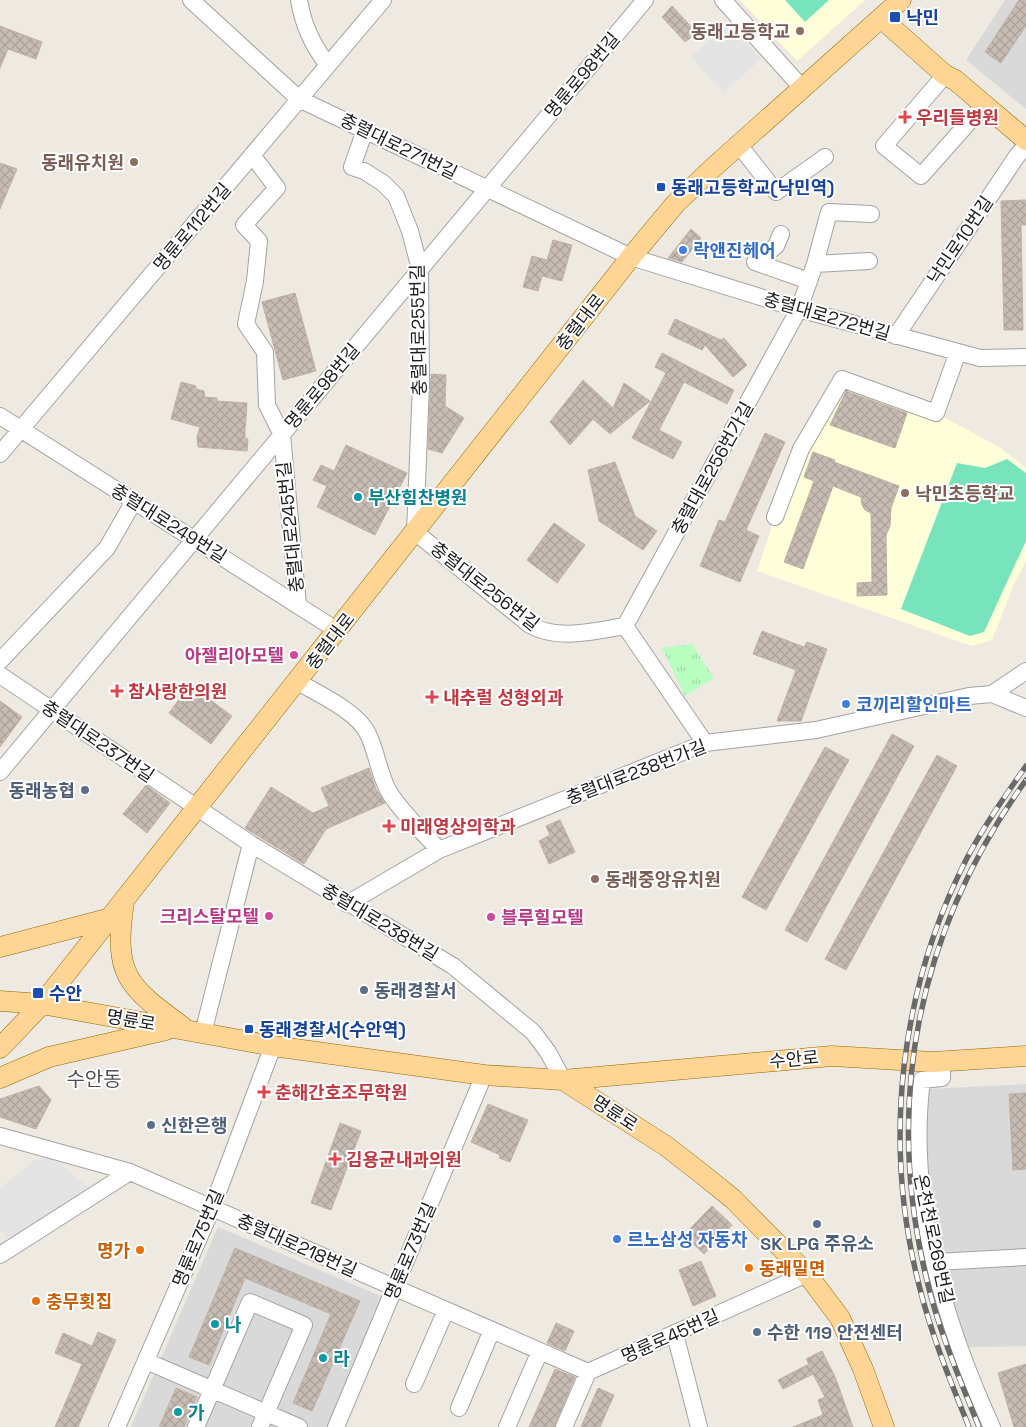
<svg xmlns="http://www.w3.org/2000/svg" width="1026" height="1427" viewBox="0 0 1026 1427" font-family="'Space Grotesk','Noto Sans KR',sans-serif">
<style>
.residential{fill:#dad9d9}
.education{fill:#feffd9}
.park{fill:url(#park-tufts)}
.pitch{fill:#78e4be}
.parking{fill:#e4e4e4}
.building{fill:url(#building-cross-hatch);stroke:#c1b1a2}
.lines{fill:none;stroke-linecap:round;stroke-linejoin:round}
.minor-casing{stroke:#a3a3a3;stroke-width:18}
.major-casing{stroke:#946800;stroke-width:21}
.minor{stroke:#fff;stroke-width:16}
.major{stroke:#ffd595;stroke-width:20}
.rail-casing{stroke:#6a6a6a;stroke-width:5.5}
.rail{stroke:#fff;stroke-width:4;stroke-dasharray:11;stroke-linecap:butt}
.transit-dot{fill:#1a4fb4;stroke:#fff;stroke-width:2}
.education-dot{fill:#8d6e63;stroke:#fff;stroke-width:2}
.health-dot{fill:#e0444e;stroke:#fff;stroke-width:2}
.shop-dot{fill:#3f7fe0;stroke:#fff;stroke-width:2}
.culture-dot{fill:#0f9aa8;stroke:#fff;stroke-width:2}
.hotel-dot{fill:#d1479c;stroke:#fff;stroke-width:2}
.service-dot{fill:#5c6f8a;stroke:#fff;stroke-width:2}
.food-dot{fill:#e8710a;stroke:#fff;stroke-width:2}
.labels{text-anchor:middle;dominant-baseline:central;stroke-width:4;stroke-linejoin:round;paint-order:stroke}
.transit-label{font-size:18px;font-weight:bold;fill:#164399;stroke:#fff;text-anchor:start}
.education-label{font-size:18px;font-weight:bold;fill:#785e54;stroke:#fff;text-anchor:end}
.street-label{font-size:18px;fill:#1c1c1c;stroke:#fff}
.health-label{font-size:18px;font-weight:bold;fill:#be3a42;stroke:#fff;text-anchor:start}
.shop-label{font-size:18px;font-weight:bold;fill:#366cbe;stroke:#fff;text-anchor:start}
.culture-label{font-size:18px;font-weight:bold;fill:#0d838f;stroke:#fff;text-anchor:start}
.hotel-label{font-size:18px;font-weight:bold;fill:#b23c85;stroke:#fff;text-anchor:end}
.service-label{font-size:18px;font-weight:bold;fill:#4e5e75;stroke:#fff;text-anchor:start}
.food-label{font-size:18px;font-weight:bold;fill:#c56008;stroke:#fff;text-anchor:start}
.quarter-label{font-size:20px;fill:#4f4f4f;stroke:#fff}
</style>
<defs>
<pattern id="park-tufts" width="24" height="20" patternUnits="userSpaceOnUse" patternTransform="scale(1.25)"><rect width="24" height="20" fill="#b9fdc1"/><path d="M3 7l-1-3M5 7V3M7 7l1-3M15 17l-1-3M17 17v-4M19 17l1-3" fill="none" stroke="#9ed8a5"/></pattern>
<pattern id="building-cross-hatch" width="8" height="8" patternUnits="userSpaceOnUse" patternTransform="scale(1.25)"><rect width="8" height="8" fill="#c6bcb4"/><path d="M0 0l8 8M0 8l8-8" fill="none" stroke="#aaa19a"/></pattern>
</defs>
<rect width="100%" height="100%" fill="#eeeae1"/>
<path class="residential" d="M1005,0h21v109l-60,-49z
M1026,1084v262l-60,1 -21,-80 -9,-16 -13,-77 5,-85z
M218,1227l165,70 -56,130h-196z"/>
<path class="education" d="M740,0h125l-68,61z
M842,379l94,34 63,34 27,21v94l-12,22 -22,56 -20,6 -215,-75 18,-54z"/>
<path class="park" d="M692,644l22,34 -29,18 -23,-48z"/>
<path class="pitch" d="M785,0h44l-24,22z
M1007,459l19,14v68l-42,91 -14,4 -69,-27 56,-146 28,5z"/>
<path class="parking" d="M729,22l32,37 -38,34 -32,-36z
M48,1155l44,34 -28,26 -58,23 -6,-9v-40l33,-28z"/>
<path class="building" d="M1019,0h7v26l-25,37 -16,-11z
M672,6l25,27 -12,9 -23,-25z
M0,26l42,16 -6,17 -28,-10 -8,19z
M0,163l17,6 -17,40z
M1026,200v25h-5l2,105h-19l-3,-129z
M691,229l10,9 -19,24 -14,-4z
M553,240l19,5 -10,36 -20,-5 -4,15 -15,-4 9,-31 15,4z
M295,293l21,78 -33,9 -21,-78z
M675,319l46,21 3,-2 23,27 -14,12 -28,-32 -3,5 -34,-16z
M662,353l72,37 -7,14 -43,-22 -25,48 23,12 -9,17 -41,-21 34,-65 -11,-6z
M431,374l15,1 -1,31 19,12 -22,35 -14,-4z
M583,380l30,28 11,-25 26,18 -40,33 -17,-15 -23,26 -20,-23z
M181,382l15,4v3l8,2 1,6 12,1v3l30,2 -2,28v7l3,1 -1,12 -49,-4 -1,-10 3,-10 -29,-8z
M846,391l61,22 -12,35 -65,-23z
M765,433l20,9 -39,88 13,6 -19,46 -40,-16 19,-46 6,2z
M346,445l61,28 -32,62 -58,-28 10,-21 -14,-6 8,-15 13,6z
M813,452l22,8 -1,2 65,24 -8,22 -1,18 -4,9 1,60 -30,1v-13l15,-1 -1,-69 -6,-3 -3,-5 -1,-8 -28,-11 -30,83 -19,-7 30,-81 -10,-4z
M615,462l20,54 22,15 -14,19 -44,-29 -11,-51z
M554,523l31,22 -28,38 -30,-23z
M762,631l42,16 3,-5 20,7 -26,72h-24l19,-51 -43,-16z
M190,685l42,31 -21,28 -42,-31z
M0,701l22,16 -22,30z
M892,734l22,12 -107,196 -22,-12z
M825,747l24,13 -83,150 -24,-13z
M937,755l20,11 -111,204 -21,-11z
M369,768l7,21 9,14 -59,26 -22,35 -59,-36 26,-41 42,26 16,-7 -8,-18z
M146,785l24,18 -23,30 -24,-19z
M560,820l15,32 -26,12 -10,-23 11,-6 -4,-9z
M39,1086l12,14 -15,29 -36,-12v-18z
M1026,1093v76l-13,1 -4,-76z
M488,1104l40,16 -18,42 -11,-4 1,-3 -29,-13z
M340,1123l21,8 -30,79 -20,-7z
M712,1206l20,19 -28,29 -20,-19z
M235,1248l125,53 -48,110 -19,-8 38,-89 -86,-36 -36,87 -20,-8z
M701,1261l15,35 -23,10 -14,-36z
M556,1323l18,8 -9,20 -18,-8z
M98,1332l18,8 -38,87h-23l27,-63 -27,-11 8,-20 29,13z
M822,1351l14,28 17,48h-60l30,-12 -5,-15 7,-3 -12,-23 -30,15 -5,-9 31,-16 -3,-5z
M1026,1364v63h-12l-16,-54z
M555,1369l20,8 -21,50h-25z
M176,1388l21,9 -13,30h-25z
M598,1388l16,7 -14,32h-19z"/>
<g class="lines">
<defs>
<path id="minor" d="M191,0l108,99 332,158 168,52 181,49 46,-1
M299,0c4,25 13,45 29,65
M723,0l80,89
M945,75l-61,71 37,30 63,-71
M365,130l-13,37 12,4 19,12 13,13 14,35 10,38 1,115 -6,148 115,93c28,16 64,6 95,1l80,117
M739,145l37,47 49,-35
M252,155l25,33 -33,37 15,16 -4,40 -9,43 19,28 2,53 15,30 16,170
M781,234l-5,12 -21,16 54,19
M815,264l54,-3
M896,336l121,-180 9,-11
M0,416l338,215
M0,454l383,-454
M775,517l26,-68 41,-70 94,34 22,-61
M625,626l174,-317 16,-45 14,-52 42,2
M0,661l107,-113 27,-47
M0,675l251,169 202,122 80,66 15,20 15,28
M298,682c21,12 60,30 70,52 9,19 11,40 21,58 13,21 34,40 50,58
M992,694l34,14
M0,772l645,-772
M347,904l92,-54 266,-107 111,-13 153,-34 23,-2 34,-23
M203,1033l48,-189
M942,1061v17l-20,2c-15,117 21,240 70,347
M0,1136l130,36 458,200
M0,1255l130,-83
M936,1262l90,-5
M675,1334l24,93
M146,1361l153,66
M414,1384l32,-74
M459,1408l33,-78
M117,1427l95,-219 61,-162
M196,1427l54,-125 54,23 -44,102
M336,1427l148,-352
M507,1427l33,-76
M564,1427l24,-55 219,-98"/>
<path id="major" d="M881,18l64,57 10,5 71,60
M124,902c-11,73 3,84 59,125
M0,947l111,-29
M0,1001l42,3 231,42 211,29 79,5 103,66 36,28 31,25 74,75 33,44 23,51 21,58
M0,1048l42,-44 589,-747 45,-54 39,-37 186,-166
M0,1078l49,-21 117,-27
M563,1080l269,-24 101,6 93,-6"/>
</defs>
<use href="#minor" class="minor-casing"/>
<use href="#major" class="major-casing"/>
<use href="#minor" class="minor"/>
<use href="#major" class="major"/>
<defs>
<path id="rail" d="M969,1427c-19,-47 -38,-93 -50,-142 -37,-144 -19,-296 48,-427 17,-32 38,-62 59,-92
M979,1427c-19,-47 -40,-96 -52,-146 -44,-180 -9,-351 99,-501"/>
</defs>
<use href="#rail" class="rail-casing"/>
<use href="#rail" class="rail"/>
</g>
<g class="transit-dot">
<rect x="889" y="11" width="12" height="12" rx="2.5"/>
<rect x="656" y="182" width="10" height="10" rx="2.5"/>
<rect x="32" y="987" width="12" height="12" rx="2.5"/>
<rect x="244" y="1024" width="10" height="10" rx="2.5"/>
</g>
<g class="education-dot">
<circle cx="800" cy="31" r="5"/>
<circle cx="134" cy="162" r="5"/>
<circle cx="905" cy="493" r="5"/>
<circle cx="595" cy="879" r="5"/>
</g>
<g class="health-dot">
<path d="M902.5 109.5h5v5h5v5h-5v5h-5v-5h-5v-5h5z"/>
<path d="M114.5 683.5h5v5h5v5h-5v5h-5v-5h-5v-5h5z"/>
<path d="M429.5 689.5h5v5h5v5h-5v5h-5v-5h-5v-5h5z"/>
<path d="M386.5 818.5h5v5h5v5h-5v5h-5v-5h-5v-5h5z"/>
<path d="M261.5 1084.5h5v5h5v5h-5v5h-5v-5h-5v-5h5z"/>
<path d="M332.5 1151.5h5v5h5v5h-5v5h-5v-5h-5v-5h5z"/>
</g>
<g class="shop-dot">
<circle cx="683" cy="250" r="5"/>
<circle cx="846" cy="704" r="5"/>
<circle cx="617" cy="1239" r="5"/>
</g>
<g class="culture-dot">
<circle cx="358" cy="497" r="5"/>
<circle cx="215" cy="1324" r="5"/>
<circle cx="323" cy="1358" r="5"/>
<circle cx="178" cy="1412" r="5"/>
</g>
<g class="hotel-dot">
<circle cx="294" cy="655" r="5"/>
<circle cx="269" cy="916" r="5"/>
<circle cx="491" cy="917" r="5"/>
</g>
<g class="service-dot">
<circle cx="85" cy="790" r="5"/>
<circle cx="364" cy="990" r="5"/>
<circle cx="151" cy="1125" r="5"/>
<circle cx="817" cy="1224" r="5"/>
<circle cx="757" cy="1332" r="5"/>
</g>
<g class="food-dot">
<circle cx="140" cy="1250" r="5"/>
<circle cx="749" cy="1268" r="5"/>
<circle cx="36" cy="1301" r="5"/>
</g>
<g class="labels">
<g class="transit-label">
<text x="906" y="17">낙민</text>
<text x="671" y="187">동래고등학교(낙민역)</text>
<text x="49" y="993">수안</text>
<text x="259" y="1029">동래경찰서(수안역)</text>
</g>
<g class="education-label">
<text x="790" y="31">동래고등학교</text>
<text x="124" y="162">동래유치원</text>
<text x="915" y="493" text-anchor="start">낙민초등학교</text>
<text x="605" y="879" text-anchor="start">동래중앙유치원</text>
</g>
<g class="street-label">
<text transform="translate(582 75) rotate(-50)">명륜로98번길</text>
<text transform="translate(399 146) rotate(26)">충렬대로271번길</text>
<text transform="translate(192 227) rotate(-50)">명륜로112번길</text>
<text transform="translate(960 240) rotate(-56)">낙민로10번길</text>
<text transform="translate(827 316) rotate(16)">충렬대로272번길</text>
<text transform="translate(580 322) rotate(-52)">충렬대로</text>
<text transform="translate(418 330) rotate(-91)">충렬대로255번길</text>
<text transform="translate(322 386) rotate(-50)">명륜로98번길</text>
<text transform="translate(712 468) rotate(-61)">충렬대로256번가길</text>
<text transform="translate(169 523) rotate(32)">충렬대로249번길</text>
<text transform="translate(290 527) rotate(-96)">충렬대로245번길</text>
<text transform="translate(485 586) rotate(38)">충렬대로256번길</text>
<text transform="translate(330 641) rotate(-52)">충렬대로</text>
<text transform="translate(98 741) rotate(34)">충렬대로237번길</text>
<text transform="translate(636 772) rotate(-21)">충렬대로238번가길</text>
<text transform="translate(380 922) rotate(31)">충렬대로238번길</text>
<text transform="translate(131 1020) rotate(10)">명륜로</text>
<text transform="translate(794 1059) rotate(-5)">수안로</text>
<text transform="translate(615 1113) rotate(33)">명륜로</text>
<text transform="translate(198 1238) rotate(-67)">명륜로75번길</text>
<text transform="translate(934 1239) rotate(78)">온천천로269번길</text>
<text transform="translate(297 1245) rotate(24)">충렬대로218번길</text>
<text transform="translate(410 1251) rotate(-67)">명륜로73번길</text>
<text transform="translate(670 1336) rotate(-24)">명륜로45번길</text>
</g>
<g class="health-label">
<text x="916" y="117">우리들병원</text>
<text x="128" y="691">참사랑한의원</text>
<text x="443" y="697">내추럴 성형외과</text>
<text x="400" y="826">미래영상의학과</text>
<text x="275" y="1092">춘해간호조무학원</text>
<text x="346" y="1159">김용균내과의원</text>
</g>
<g class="shop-label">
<text x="693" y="250">락앤진헤어</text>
<text x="856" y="704">코끼리할인마트</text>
<text x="627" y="1239">르노삼성 자동차</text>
</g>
<g class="culture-label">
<text x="368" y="497">부산힘찬병원</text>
<text x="225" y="1324">나</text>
<text x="333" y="1358">라</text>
<text x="188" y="1412">가</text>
</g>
<g class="hotel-label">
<text x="284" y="655">아젤리아모텔</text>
<text x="259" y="916">크리스탈모텔</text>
<text x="501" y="917" text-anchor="start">블루힐모텔</text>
</g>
<g class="service-label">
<text x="75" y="790" text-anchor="end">동래농협</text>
<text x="374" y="990">동래경찰서</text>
<text x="161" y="1125">신한은행</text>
<text x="817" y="1243" text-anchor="middle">SK LPG 주유소</text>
<text x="767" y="1332">수한 119 안전센터</text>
</g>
<g class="food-label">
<text x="130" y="1250" text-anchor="end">명가</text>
<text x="759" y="1268">동래밀면</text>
<text x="46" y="1301">충무횟집</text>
</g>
<g class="quarter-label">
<text x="94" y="1079">수안동</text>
</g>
</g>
</svg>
